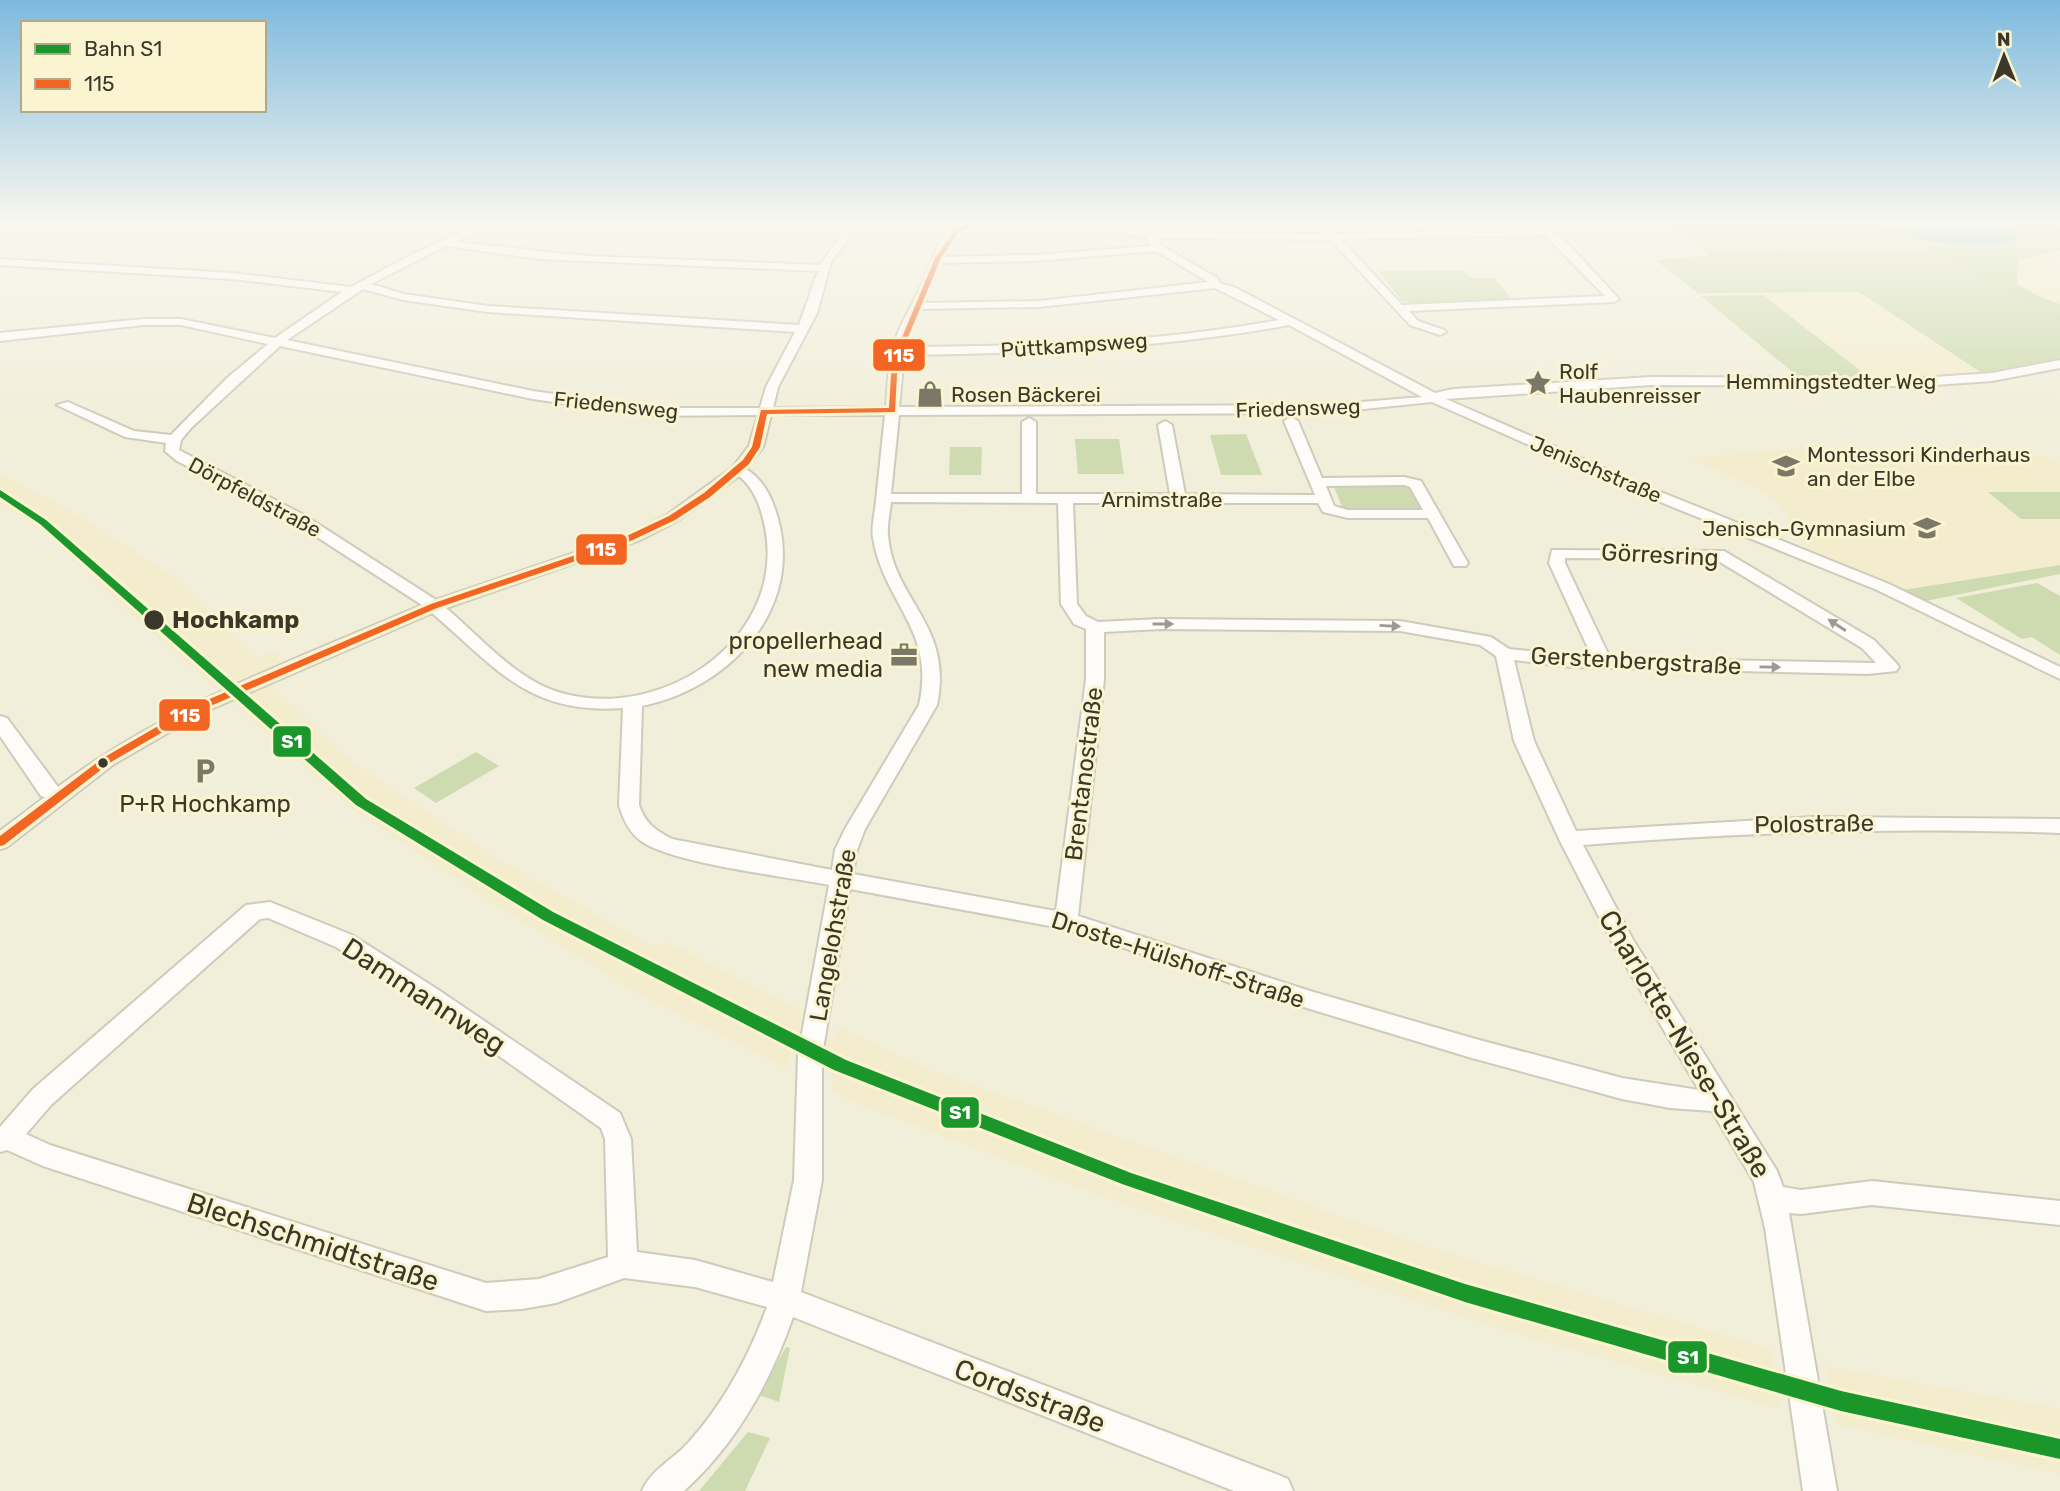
<svg xmlns="http://www.w3.org/2000/svg" width="2060" height="1491" viewBox="0 0 2060 1491" font-family="Rubik,sans-serif">
<style>
.built{fill:#f3edcd}
.green{fill:#cedbb0}
.forest{fill:#cbdaab}
.water{fill:#80c2d0}
.lines{fill:none;stroke-linecap:round;stroke-linejoin:round}
.minor-casing{stroke:#cecbbc;stroke-width:4}
.minor{fill:#fdfcf9;fill-rule:evenodd}
.bus-1-casing{stroke:#faf4d1;stroke-width:6}
.bus-1{fill:#f26522;fill-rule:evenodd}
.rail-1-casing{stroke:#faf4d1;stroke-width:6}
.rail-1{fill:#1a962b;fill-rule:evenodd}
.oneway{fill:#9c9a92}
.stop-dot{fill:#3b382b;stroke:#faf4d1;stroke-width:2.5}
.labels{text-anchor:middle;dominant-baseline:central;stroke-width:6;stroke-linejoin:round;paint-order:stroke}
.far-street-label{font-size:21px;fill:#3b382b;stroke:#faf4d1}
.far-poi-label{font-size:21px;fill:#3b382b;stroke:#faf4d1;text-anchor:start}
.street-label{font-size:24px;fill:#3b382b;stroke:#faf4d1}
.stop-label{font-size:24px;font-weight:bold;fill:#3b382b;stroke:#faf4d1;text-anchor:start}
.poi-label{font-size:24px;fill:#3b382b;stroke:#faf4d1;text-anchor:end}
.near-street-label{font-size:28px;fill:#3b382b;stroke:#faf4d1}
.line-badge{stroke:#faf4d1;stroke-width:2.5}
.badge-label{font-size:19px;text-anchor:middle;font-weight:bold;fill:#fff}
</style>
<rect width="100%" height="100%" fill="#f1eeda"/>
<path class="built" d="M2060,250v54l-43,-20 1,-24z
M1859,292l123,81 -180,7 -104,-87z
M1784,450h125l136,6 15,8v101l-157,25 -98,-42 -23,-40 -20,-17 -71,-33z
M0,474l79,42 92,59 84,83 18,-7 10,9 -24,14 98,91 144,96 149,84 20,-2 136,69 -4,13 33,15 3,-13 90,42 500,178 343,102 9,60 -293,-84 -367,-122 -270,-102 -18,-11 -1,-19 -39,-18 -5,16 -150,-76 -148,-92 -131,-88 -245,-215 -71,-69 -42,-25z
M1826,1366l234,43v65l-224,-50z"/>
<path class="green" d="M1661,221h188l21,12 64,18 126,74v33l-78,15 -123,-81 -161,1 -43,-33 54,-5z
M1462,270l10,8h22l19,23 -93,4 -18,-4 -23,-30z
M1763,295l108,84 -69,1 -101,-84z
M1246,434l16,41h-41l-11,-40z
M1075,439h44l5,35h-46z
M950,447h32l-1,28h-32z
M1404,484l10,3 10,22 -77,1 -5,-3 -8,-20 2,-2z
M1988,492h72v27h-39z
M2060,565v9l-134,27 -23,-11z
M2037,583l23,13v59l-28,-18 -10,2 -66,-41z
M476,752l23,14 -63,37 -22,-15z
M786,1347l4,1 -11,54 -20,-7z
M748,1432l22,6 -25,53h-46z"/>
<path class="forest" d="M1849,221c15,0 16,6 29,9 38,9 104,25 141,8l-5,-7 -14,-8 1,-2h45l14,6v23l-42,10 -1,24 23,13 20,7v21l-126,-74 -64,-18z"/>
<path class="water" d="M1858,221h143l1,4 18,11c-22,22 -116,1 -145,-6 -10,-3 -9,-7 -17,-9z"/>
<g class="lines">
<defs>
<path id="minor" d="M241,221c77,-5 155,4 232,6 9,0 20,-6 31,-6l-48,21 130,14 234,9 22,-31c-20,-15 -73,-10 -98,-10l-5,-3c27,-2 94,-7 113,13l-21,28 -14,51 -39,74 -5,21 113,-1c2,-20 2,-46 8,-64 6,-18 17,-36 26,-54 14,-29 19,-71 63,-68l-23,11 -18,25 93,-2 116,-9 -5,-9 -92,-16h22l79,11 165,2h6l-11,-13h10l11,13 202,-5 -9,-8h10l29,23 51,55 -5,3 -205,9 9,10 26,9 2,2 -6,3 -30,-10 -79,-85 -174,-2 5,8 55,32 3,5 16,5 199,105 18,-4 198,-12 269,1 72,-5 68,-13v8l-68,13 -72,5 -269,-1 -205,14 190,83 253,102 171,83v12l-183,-89 -251,-102 -194,-86 -107,11 -426,2 -8,79h131v-72l7,-4 7,4v72h134l-12,-69 7,-4 7,4 13,69 130,1 -31,-74 7,-4 7,4 24,57 82,-1 17,4 47,82 -2,3h-12l-26,-48h-80l-25,-6 -5,-9h-245l4,101 9,12 12,6 62,-3 240,2 91,16 18,12 83,8 -43,-94 3,-13 172,1 150,89 22,23 3,4 -3,4 -28,3 -297,-7 -57,-7 20,81 42,90 238,-14 246,2v14c-160,-6 -318,-1 -477,12l49,93 145,233 6,16 18,3 71,-9 188,20v24l-188,-20 -71,9 -12,-1 48,278h-34l-38,-263 -11,-46 -42,-71 -42,-3 -48,-9 -150,-41 -162,-49 -244,-80 -216,-40 -28,166v125l-21,112 475,182 12,5 5,12h-59l-441,-174c-23,66 -57,127 -109,174h-42c9,-21 30,-31 45,-47 36,-39 62,-88 80,-137l-72,-20 -71,-9 -68,25 -34,6 -36,2 -443,-145 -36,-16 -7,2v-25l33,-38 213,-184 24,-3 82,33 85,54 183,124 11,26 6,113 58,8 78,22 21,-102 4,-125 31,-170c-44,-9 -155,-21 -188,-44 -12,-9 -18,-22 -22,-36l4,-97c-94,7 -126,-39 -191,-95l-230,100 -88,51 -107,83 -7,2v-18l45,-34 -4,-1 -41,-60v-20l7,2 51,69c109,-82 239,-128 364,-182l-142,-92 -103,-52 -12,-10 1,-8 -41,-6 -68,-32 11,-3 66,29 37,4 56,-57 41,-34 -87,-19h-37l-144,16v-8l144,-14h37l94,19 67,-46 -110,-13 -232,-14v-6l232,14 119,14 62,-33 51,-23 -78,-5 -140,-2zM1545,235l60,61 -203,9 -61,-66zM446,246l93,13 279,12 -19,54 -311,-19 -84,-12 -33,-10zM1156,251l53,31 -170,19 -115,2 16,-40 95,-2zM1215,288l64,32c-124,23 -249,26 -374,27l16,-38 118,-2zM363,289l40,11 85,12 307,20 -29,55 -6,21h-110l-117,-17 -246,-51zM1289,325l133,72 -97,8 -426,2 5,-52c129,-2 257,-6 385,-30zM280,346l253,53 117,17 108,-1 -9,31 -16,21 -66,48 -37,19 -194,66 -132,-85 -125,-65 2,-10 10,-12zM771,415h114c-3,29 -6,57 -9,86 -1,12 -5,25 -3,37 11,66 63,92 46,167l-74,124 -10,21 -3,20 -160,-31c-17,-9 -27,-16 -33,-34l3,-99c82,-16 157,-90 138,-179 -5,-22 -13,-45 -34,-58l17,-22zM739,476c16,13 22,32 26,51 22,110 -99,193 -200,167 -48,-12 -83,-56 -119,-86l194,-68 37,-19zM1404,485l6,2 13,23h-75l-14,-4 -8,-20zM891,502l167,1 3,101 13,20 12,5v50l-30,232 -203,-37 4,-24 8,-21 72,-124c17,-81 -44,-104 -49,-170 -1,-10 2,-22 3,-33zM1565,558l150,1 147,89 14,15 -266,-5 -45,-95zM1160,629l240,2 80,14 16,11 18,85 45,98 53,103 87,148 -77,-12 -150,-40 -162,-47 -232,-75 26,-237v-47zM268,918l68,29 85,54 180,127 4,11 3,118 -69,22 -53,4 -436,-138 -24,-11 25,-29 209,-186z"/>
</defs>
<use href="#minor" class="minor-casing"/>
<use href="#minor" class="minor"/>
<defs>
<path id="bus-1" d="M975,221h6l-23,12 -17,25 -37,89 -7,28 -2,37 -128,2 -7,33 -11,17 -39,33 -35,23 -55,26 -183,62 -238,103 -88,51 -107,83 -4,1v-10l103,-78 88,-51 240,-103 183,-62 55,-26 35,-23 39,-33 9,-13 9,-37 128,-2 2,-33 7,-28 37,-89 19,-27z"/>
</defs>
<use href="#bus-1" class="bus-1-casing"/>
<use href="#bus-1" class="bus-1"/>
<defs>
<path id="rail-1" d="M0,490l46,30 320,279 187,113 293,148 285,113 334,111 376,107 219,48v20l-219,-48 -376,-109 -343,-118 -288,-114 -291,-150 -187,-115 -316,-281 -40,-27z"/>
</defs>
<use href="#rail-1" class="rail-1-casing"/>
<use href="#rail-1" class="rail-1"/>
</g>
<defs><path id="oneway-solid" d="M-6-.8H1V-3.2L6.5 0L1 3.2V.8H-6Z" transform="scale(1.75)"/></defs>
<g class="oneway">
<use href="#oneway-solid" transform="translate(1163 624)"/>
<use href="#oneway-solid" transform="translate(1837 625) rotate(-147)"/>
<use href="#oneway-solid" transform="translate(1390 626) rotate(3)"/>
<use href="#oneway-solid" transform="translate(1770 667) rotate(1)"/>
</g>
<linearGradient id="sky" x2="0" y2="1"><stop stop-color="#7ebade"/><stop offset="0.52" stop-color="#f9f7ee"/><stop offset="1" stop-color="#f9f7ee" stop-opacity="0"/></linearGradient>
<rect width="2060" height="429" fill="url(#sky)"/>
<defs>
<symbol id="sight-bare" viewBox="-9 -9 18 18"><path d="M0-6L1.8-2.2L6-1.7L2.9 1.2L3.7 5.4L0 3.3L-3.7 5.4L-2.9 1.2L-6-1.7L-1.8-2.2Z" fill="#7b7868" stroke="#faf4d1" stroke-width="2.5" paint-order="stroke"/></symbol>
<symbol id="shop-bare" viewBox="-9 -9 18 18"><path d="M-5-2.5h2.3a2.7 3.5 0 0 1 5.4 0H5L5.5 6h-11ZM-1.5-2.5h3a1.5 2.3 0 0 0-3 0Z" fill="#7b7868" stroke="#faf4d1" stroke-width="2.5" paint-order="stroke"/></symbol>
<symbol id="school-bare" viewBox="-9 -9 18 18"><path d="M0-5L7-2L0 1L-7-2ZM-4 1L0 2.5L4 1V4Q0 6-4 4Z" fill="#7b7868" stroke="#faf4d1" stroke-width="2.5" paint-order="stroke"/></symbol>
<symbol id="office-bare" viewBox="-9 -9 18 18"><path d="M-6-3h4V-5.5h4V-3h4V5H-6ZM-1-4.5V-3h2v-1.5ZM-6 0V1H6V0Z" fill="#7b7868" stroke="#faf4d1" stroke-width="2.5" paint-order="stroke"/></symbol>
<symbol id="parking-bare" viewBox="-9 -9 18 18"><path d="M-3.5-5.5H1a3.5 3.5 0 0 1 0 7H-1V5.5H-3.5ZM-1-3.4V-.6H.8a1.4 1.4 0 0 0 0-2.8Z" fill="#7b7868" stroke="#faf4d1" stroke-width="2.5" paint-order="stroke"/></symbol>
</defs>
<g fill-rule="evenodd">
<use href="#sight-bare" x="1519" y="364" width="38" height="38"/>
<use href="#shop-bare" x="911" y="375" width="38" height="38"/>
<use href="#school-bare" x="1767" y="447" width="38" height="38"/>
<use href="#school-bare" x="1908" y="509" width="38" height="38"/>
<use href="#office-bare" x="885" y="636" width="38" height="38"/>
<use href="#parking-bare" x="186" y="752" width="38" height="38"/>
</g>
<g class="stop-dot">
<circle cx="154" cy="620" r="11"/>
<circle cx="103" cy="763" r="6"/>
</g>
<g class="labels">
<g class="far-street-label">
<text transform="translate(1074 345) rotate(-4)">Püttkampsweg</text>
<text x="1831" y="381">Hemmingstedter Weg</text>
<text transform="translate(616 405) rotate(6)">Friedensweg</text>
<text transform="translate(1298 408) rotate(-2)">Friedensweg</text>
<text transform="translate(1596 469) rotate(23)">Jenischstraße</text>
<text transform="translate(255 497) rotate(28)">Dörpfeldstraße</text>
<text x="1162" y="499">Arnimstraße</text>
</g>
<g class="far-poi-label">
<text x="1559" y="371">Rolf<tspan x="1559" dy="24">Haubenreisser</tspan></text>
<text x="951" y="394">Rosen Bäckerei</text>
<text x="1807" y="454">Montessori Kinderhaus<tspan x="1807" dy="24">an der Elbe</tspan></text>
<text x="1906" y="528" text-anchor="end">Jenisch-Gymnasium</text>
</g>
<g class="street-label">
<text transform="translate(1660 555) rotate(3)">Görresring</text>
<text transform="translate(1636 661) rotate(3)">Gerstenbergstraße</text>
<text transform="translate(1084 774) rotate(-83)">Brentanostraße</text>
<text transform="translate(1814 824) rotate(-1)">Polostraße</text>
<text transform="translate(833 935) rotate(-80)">Langelohstraße</text>
<text transform="translate(1178 960) rotate(18)">Droste-Hülshoff-Straße</text>
</g>
<g class="stop-label">
<text x="172" y="620">Hochkamp</text>
</g>
<g class="poi-label">
<text x="883" y="641">propellerhead<tspan x="883" dy="28">new media</tspan></text>
<text x="205" y="804" text-anchor="middle">P+R Hochkamp</text>
</g>
<g class="near-street-label">
<text transform="translate(424 996) rotate(33)">Dammannweg</text>
<text transform="translate(1685 1044) rotate(59)">Charlotte-Niese-Straße</text>
<text transform="translate(313 1242) rotate(18)">Blechschmidtstraße</text>
<text transform="translate(1030 1396) rotate(21)">Cordsstraße</text>
</g>
</g>
<g class="line-badge">
<rect x="872" y="338" width="54" height="34" rx="7" fill="#f26522"/>
<rect x="575" y="533" width="53" height="33" rx="7" fill="#f26522"/>
<rect x="158" y="698" width="53" height="34" rx="7" fill="#f26522"/>
<rect x="272" y="725" width="40" height="33" rx="7" fill="#1a962b"/>
<rect x="940" y="1096" width="40" height="33" rx="7" fill="#1a962b"/>
<rect x="1667" y="1340" width="41" height="34" rx="7" fill="#1a962b"/>
</g>
<g class="badge-label">
<text x="899" y="362">115</text>
<text x="601" y="556">115</text>
<text x="185" y="722">115</text>
<text x="292" y="748">S1</text>
<text x="960" y="1119">S1</text>
<text x="1688" y="1364">S1</text>
</g>
<rect x="21" y="21" width="245" height="91" fill="#faf4d1" stroke="#aea98f" stroke-width="2"/>
<rect x="35" y="44" width="35" height="10" fill="#1a962b" stroke="#aea98f" stroke-width="2"/>
<text x="84" y="56" font-size="21" fill="#3b382b">Bahn S1</text>
<rect x="35" y="79" width="35" height="10" fill="#f26522" stroke="#aea98f" stroke-width="2"/>
<text x="84" y="91" font-size="21" fill="#3b382b">115</text>
<g transform="translate(2004 56) rotate(359)" stroke="#faf4d1" stroke-width="5" paint-order="stroke">
<path d="M0-5L12 26L0 18L-12 26Z" fill="#3b382b"/>
<text y="-10" font-size="19" font-weight="bold" text-anchor="middle" fill="#3b382b">N</text>
</g>
</svg>
